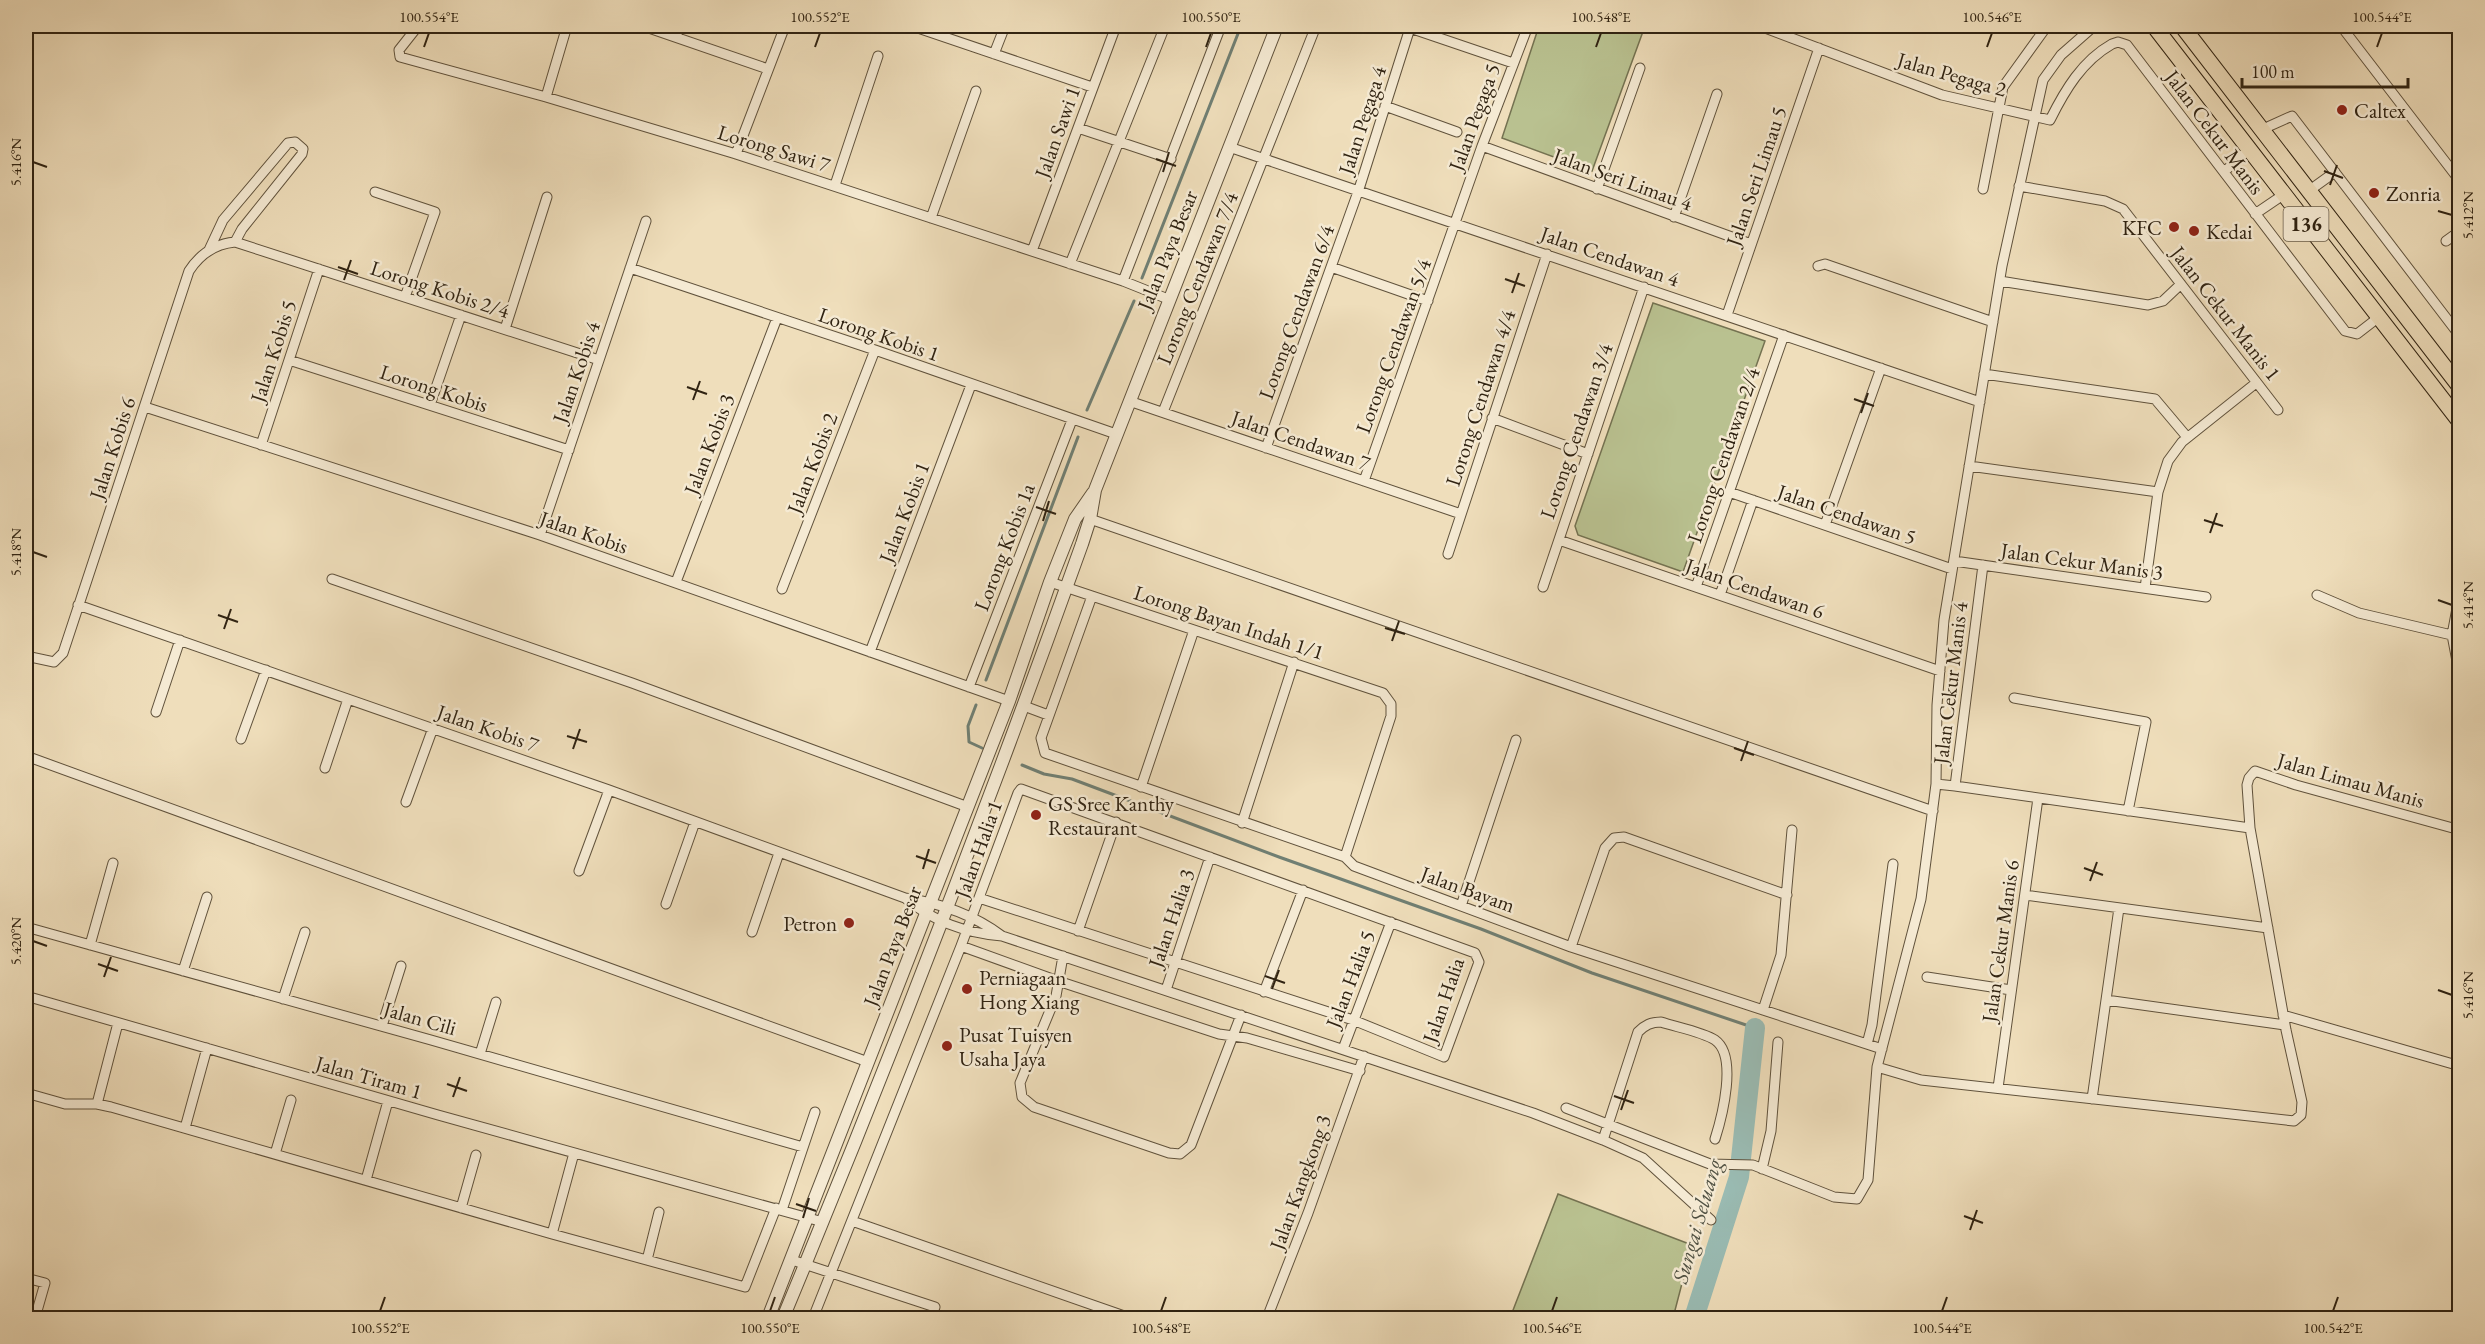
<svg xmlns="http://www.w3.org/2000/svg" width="2485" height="1344" viewBox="0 0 2485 1344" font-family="'EB Garamond',serif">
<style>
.green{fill:#b9c190;stroke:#747251;stroke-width:1.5}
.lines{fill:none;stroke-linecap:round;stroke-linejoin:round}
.stream{stroke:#707f73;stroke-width:3}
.river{stroke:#9abcb4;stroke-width:20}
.minor-casing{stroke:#60523c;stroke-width:11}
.tertiary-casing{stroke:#60523c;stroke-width:14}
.primary-casing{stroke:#302312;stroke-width:17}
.minor{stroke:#f5ead3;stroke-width:9}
.tertiary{stroke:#f5ead3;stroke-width:12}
.primary{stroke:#efdebb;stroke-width:15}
.ticks{fill:none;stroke:#302312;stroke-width:2}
.poi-dot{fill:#8f2418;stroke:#f5ead3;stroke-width:2}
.labels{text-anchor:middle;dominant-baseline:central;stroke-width:5;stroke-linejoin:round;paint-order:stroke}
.shield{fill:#f5ead3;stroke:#6b5f4c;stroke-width:1.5}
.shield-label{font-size:20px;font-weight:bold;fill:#302312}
.street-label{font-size:21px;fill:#302312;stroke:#f5ead3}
.poi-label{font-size:21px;fill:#302312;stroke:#f5ead3;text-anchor:start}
.water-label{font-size:22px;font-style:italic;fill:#505143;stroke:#f5ead3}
.neatline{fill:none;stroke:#302312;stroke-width:2}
.ticks-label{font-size:15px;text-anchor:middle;fill:#302312}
</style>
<rect width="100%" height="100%" fill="#efdebb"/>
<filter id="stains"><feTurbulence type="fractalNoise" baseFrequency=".00333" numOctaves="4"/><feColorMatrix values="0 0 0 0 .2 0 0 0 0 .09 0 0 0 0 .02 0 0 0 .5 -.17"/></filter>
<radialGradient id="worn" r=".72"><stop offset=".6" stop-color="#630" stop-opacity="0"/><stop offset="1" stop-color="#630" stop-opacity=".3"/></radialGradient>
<path class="green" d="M1539,26h106l-53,145 -90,-33z
M1653,303l112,38 -82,231 -105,-37 -3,-9z
M1558,1194l134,51 -19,73h-163z"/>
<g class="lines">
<path class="stream" d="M1142,278l99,-252
M1087,410l47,-109
M986,680l92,-243
M976,705l-8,21 1,16 13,6
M1022,765l22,9 28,5 207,78 202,72 111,44 163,55"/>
<path class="river" d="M1694,1318l45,-141 16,-149"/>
<defs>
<path id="minor" d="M418,26l-19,24 1,7 146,40 190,57 387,127 45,18
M643,26l125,43
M912,26l180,61
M1404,26l109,37
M1760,26l182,69 108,25c15,-30 32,-59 62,-76l6,-2 9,3 218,286 12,3 22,-17
M2341,26l119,155
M676,37l4,-11
M994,54l11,-28
M546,97l21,-71
M1385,106l72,26
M1078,128l93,31
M2263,129l29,-13 168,220
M1482,146l269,98
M1229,147l751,255
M736,154l49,-128
M2224,172l25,-23
M835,185l43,-129
M2019,186l86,15 18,8 155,201
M1597,189l43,-121
M1983,189l20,-102 44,-61
M2310,190l25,-18
M375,192l60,20 -30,85
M2255,214l28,-19
M1674,217l43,-123
M931,218l45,-127
M2446,241l14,-10
M209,250l14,-30 65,-77 7,-1 8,7 -1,5 -60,75 -7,13
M1032,251l84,-225
M1070,264l95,-238
M1818,266l7,-2 168,58
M1331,267l97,34
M630,268l245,82 241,84
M1123,281l98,-255
M2000,281l148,24 15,-4 18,-17
M1727,315l92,-267
M505,329l42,-132
M289,360l280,90
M1984,374l171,25 32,38
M1129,401l332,113
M430,405l31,-90
M145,407l395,128 469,166
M1163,412l153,-386
M1492,418l96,36
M261,445l58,-176
M1266,448l93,-259 51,-161
M1969,466l189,26
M1364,481l118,-335 46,-120
M1729,492l223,77
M1090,519l843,292
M1825,525l56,-157
M540,535l106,-314
M1559,540l381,131
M1448,554l99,-300
M1954,561l252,36
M332,579l300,104 336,124
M676,582l101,-264
M1050,582l333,111 8,11v12l-46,141
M1543,587l101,-300
M1696,587l88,-252
M2145,588l13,-96 10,-31 14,-19 74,-59
M782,589l93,-239
M2460,592l-8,43 8,42
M1720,595l33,-95
M2317,595l42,18 101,24
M1092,596l-51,142 4,15 300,104 9,9 217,81 311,102
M78,605l531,185 296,108c35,5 69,17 97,38
M870,652l101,-267
M26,656l28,6 9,-9 126,-382c11,-17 25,-27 46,-29l364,118
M969,687l103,-267
M2014,698l132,24 -18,89
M1024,706l24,9
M156,712l24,-72
M241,739l25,-69
M26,756l842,306
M325,768l23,-69
M1936,784l19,2 28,-221
M1955,786l295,42
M1141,787l53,-157
M406,802l27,-74
M1242,823l52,-161
M579,871l30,-81
M2025,895l243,33
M905,898c29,24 60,35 97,38l531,177 70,27 40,18 68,62
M666,904l29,-82
M1461,906l55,-166
M26,927l405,113 372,107
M1078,931l38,-109
M752,932l27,-79
M90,945l23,-82
M961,946l97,35 161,53 28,4 113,33
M1571,947l34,-99 9,-10 10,-1 163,58
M1063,956l-7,40 -36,87 2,14 12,10 135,46 11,1 11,-9 50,-130
M183,971l24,-74
M1927,977l84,13
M1166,990l44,-133
M1264,992l39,-102
M26,996l412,119 385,107
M283,999l22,-67
M2106,1000l179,25
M1763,1010l18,-55 11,-125
M2283,1015l177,51
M382,1026l19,-60
M1867,1044l5,-19 21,-161
M1343,1049l48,-127
M480,1054l16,-52
M1877,1067l44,13 373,41 7,-6 1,-13 -16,-72 -36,-202 -3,-43 2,-7 6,-7 41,14 164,45
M1998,1088l40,-290
M26,1093l39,11h32l14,3 441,127 193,53 31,-79
M2092,1099l27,-191
M97,1104l21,-81
M1566,1108l144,56 43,1 81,32 23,2 11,-19 9,-113 44,-168 15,-115 1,-79 7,-85 58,-354 41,-186 18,-25 33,-29
M185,1128l22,-80
M1603,1140l35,-108c7,-7 13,-10 23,-10 15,5 42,10 54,18 23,16 7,77 0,99
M275,1154l16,-54
M1762,1169l9,-38 7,-89
M366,1180l22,-79
M461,1208l15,-53
M782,1210l33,-98
M852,1221l278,97
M552,1234l22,-81
M647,1260l12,-48
M792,1260l143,47 -4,11
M26,1278l19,5 -10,35
M813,1318l148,-372 57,-153 3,-4 454,164 4,9 -35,95 -91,-37 -374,-122
M1267,1318l41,-105 56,-157"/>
<path id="tertiary" d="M768,1318l241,-617 41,-119 25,-63 18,-26
M783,1318c106,-255 206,-514 299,-774l8,-25 5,-29 182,-464"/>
<path id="primary" d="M2154,26l306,396
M2182,26l278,361"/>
</defs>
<use href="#minor" class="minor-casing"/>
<use href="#tertiary" class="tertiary-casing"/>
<use href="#primary" class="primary-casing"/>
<use href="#minor" class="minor"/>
<use href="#tertiary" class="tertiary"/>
<use href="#primary" class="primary"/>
</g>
<path class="ticks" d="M424,47l5,-14M815,47l5,-14M1206,47l5,-14M1596,47l5,-14M1987,47l5,-14M2377,47l5,-14M1156,159l20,7M33,162l14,5M2324,171l19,7M1163,172l6,-20M2330,185l7,-20M2438,211l14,4M338,267l20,7M1505,279l20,7M344,280l7,-20M1512,293l7,-20M687,387l20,7M1854,399l20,7M693,400l7,-19M1861,413l7,-20M1036,507l20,7M2204,520l19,6M1043,521l6,-20M2210,533l7,-20M33,552l14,5M2438,600l14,5M218,615l20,7M1385,628l20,6M224,629l7,-20M1392,641l7,-20M567,736l20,6M1734,748l20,7M573,749l7,-20M1741,761l7,-20M916,856l20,7M2084,868l19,7M923,869l6,-20M2090,881l7,-19M33,941l14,5M98,964l20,7M1265,976l20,7M104,977l7,-20M1272,989l7,-19M2438,990l14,5M447,1084l20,7M1614,1096l20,7M453,1097l7,-20M1621,1110l7,-20M796,1204l20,7M1964,1216l19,7M803,1218l6,-20M1970,1230l7,-20M380,1311l5,-14M770,1311l5,-14M1161,1311l5,-14M1552,1311l5,-14M1942,1311l5,-14M2333,1311l5,-14"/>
<g class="poi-dot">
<circle cx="2342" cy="110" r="6"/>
<circle cx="2374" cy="193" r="6"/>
<circle cx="2174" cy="227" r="6"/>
<circle cx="2194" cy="231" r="6"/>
<circle cx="1036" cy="815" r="6"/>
<circle cx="849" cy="923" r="6"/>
<circle cx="967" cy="989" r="6"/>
<circle cx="947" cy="1046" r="6"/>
</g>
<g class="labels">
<rect class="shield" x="2283.5" y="207" width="45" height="34" rx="4.5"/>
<g class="shield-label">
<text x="2306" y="224">136</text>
</g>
<g class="street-label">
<text transform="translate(1952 74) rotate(16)">Jalan Pegaga 2</text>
<text transform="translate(1474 117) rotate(-70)">Jalan Pegaga 5</text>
<text transform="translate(1362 120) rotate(-72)">Jalan Pegaga 4</text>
<text transform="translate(1057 132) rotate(-70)">Jalan Sawi 1</text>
<text transform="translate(2215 132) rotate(53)">Jalan Cekur Manis</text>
<text transform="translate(774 148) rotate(17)">Lorong Sawi 7</text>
<text transform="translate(1756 176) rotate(-71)">Jalan Seri Limau 5</text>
<text transform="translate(1623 179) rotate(20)">Jalan Seri Limau 4</text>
<text transform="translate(1167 250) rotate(-68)">Jalan Paya Besar</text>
<text transform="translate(1610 256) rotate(19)">Jalan Cendawan 4</text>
<text transform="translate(1197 278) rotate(-68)">Lorong Cendawan 7/4</text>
<text transform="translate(440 289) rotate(18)">Lorong Kobis 2/4</text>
<text transform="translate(1296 312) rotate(-70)">Lorong Cendawan 6/4</text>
<text transform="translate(2226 313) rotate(52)">Jalan Cekur Manis 1</text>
<text transform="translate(879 334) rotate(19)">Lorong Kobis 1</text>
<text transform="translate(1393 346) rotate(-70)">Lorong Cendawan 5/4</text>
<text transform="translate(273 351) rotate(-72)">Jalan Kobis 5</text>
<text transform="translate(576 372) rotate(-71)">Jalan Kobis 4</text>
<text transform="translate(434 388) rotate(18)">Lorong Kobis</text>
<text transform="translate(1480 398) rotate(-72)">Lorong Cendawan 4/4</text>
<text transform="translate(1576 431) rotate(-71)">Lorong Cendawan 3/4</text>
<text transform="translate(1301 440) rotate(19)">Jalan Cendawan 7</text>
<text transform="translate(709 444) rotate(-69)">Jalan Kobis 3</text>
<text transform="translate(112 448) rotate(-72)">Jalan Kobis 6</text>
<text transform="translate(1723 455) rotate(-71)">Lorong Cendawan 2/4</text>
<text transform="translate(812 463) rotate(-69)">Jalan Kobis 2</text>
<text transform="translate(904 512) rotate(-69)">Jalan Kobis 1</text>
<text transform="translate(1847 514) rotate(19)">Jalan Cendawan 5</text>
<text transform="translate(584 532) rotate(19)">Jalan Kobis</text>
<text transform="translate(1004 547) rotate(-69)">Lorong Kobis 1a</text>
<text transform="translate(2082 561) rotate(8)">Jalan Cekur Manis 3</text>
<text transform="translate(1755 588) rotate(19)">Jalan Cendawan 6</text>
<text transform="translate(1229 622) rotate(18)">Lorong Bayan Indah 1/1</text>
<text transform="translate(1950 683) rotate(-83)">Jalan Cekur Manis 4</text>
<text transform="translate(488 728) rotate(19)">Jalan Kobis 7</text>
<text transform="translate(2351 780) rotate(16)">Jalan Limau Manis</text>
<text transform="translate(978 849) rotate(-70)">Jalan Halia 1</text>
<text transform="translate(1468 889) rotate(20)">Jalan Bayam</text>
<text transform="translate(1171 918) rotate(-71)">Jalan Halia 3</text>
<text transform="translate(2000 941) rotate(-82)">Jalan Cekur Manis 6</text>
<text transform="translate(892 946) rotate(-69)">Jalan Paya Besar</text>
<text transform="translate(1350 979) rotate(-69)">Jalan Halia 5</text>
<text transform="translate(1443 1000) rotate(-71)">Jalan Halia</text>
<text transform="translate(420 1018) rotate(16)">Jalan Cili</text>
<text transform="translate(369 1077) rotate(16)">Jalan Tiram 1</text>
<text transform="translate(1300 1182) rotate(-70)">Jalan Kangkong 3</text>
</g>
<g class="poi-label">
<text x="2354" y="110">Caltex</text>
<text x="2386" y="193">Zonria</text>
<text x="2162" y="227" text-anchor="end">KFC</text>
<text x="2206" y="231">Kedai</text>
<text x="1048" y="803">GS Sree Kanthy<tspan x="1048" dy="24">Restaurant</tspan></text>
<text x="837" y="923" text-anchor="end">Petron</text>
<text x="979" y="977">Perniagaan<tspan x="979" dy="24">Hong Xiang</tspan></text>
<text x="959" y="1034">Pusat Tuisyen<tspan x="959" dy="24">Usaha Jaya</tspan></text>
</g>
<g class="water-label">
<text transform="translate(1697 1221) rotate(-74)">Sungai Seluang</text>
</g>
</g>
<rect width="2485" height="1344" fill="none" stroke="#efdebb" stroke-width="66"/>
<path d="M2242 78v9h166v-9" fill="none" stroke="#302312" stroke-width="3"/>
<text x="2251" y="78" font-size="18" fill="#302312" stroke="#f5ead3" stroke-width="4.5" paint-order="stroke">100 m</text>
<rect x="33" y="33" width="2419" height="1278" class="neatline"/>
<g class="ticks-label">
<text x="429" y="22">100.554°E</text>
<text x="820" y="22">100.552°E</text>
<text x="1211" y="22">100.550°E</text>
<text x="1601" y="22">100.548°E</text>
<text x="1992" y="22">100.546°E</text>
<text x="2382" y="22">100.544°E</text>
<text transform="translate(16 162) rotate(-90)" y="5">5.416°N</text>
<text transform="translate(2468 215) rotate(-90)" y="5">5.412°N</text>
<text transform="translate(16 552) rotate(-90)" y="5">5.418°N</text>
<text transform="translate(2468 605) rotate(-90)" y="5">5.414°N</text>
<text transform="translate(16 941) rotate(-90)" y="5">5.420°N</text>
<text transform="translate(2468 995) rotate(-90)" y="5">5.416°N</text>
<text x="380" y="1333">100.552°E</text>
<text x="770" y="1333">100.550°E</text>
<text x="1161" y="1333">100.548°E</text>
<text x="1552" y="1333">100.546°E</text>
<text x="1942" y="1333">100.544°E</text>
<text x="2333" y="1333">100.542°E</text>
</g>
<rect width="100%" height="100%" filter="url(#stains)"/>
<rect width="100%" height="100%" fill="url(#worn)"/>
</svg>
